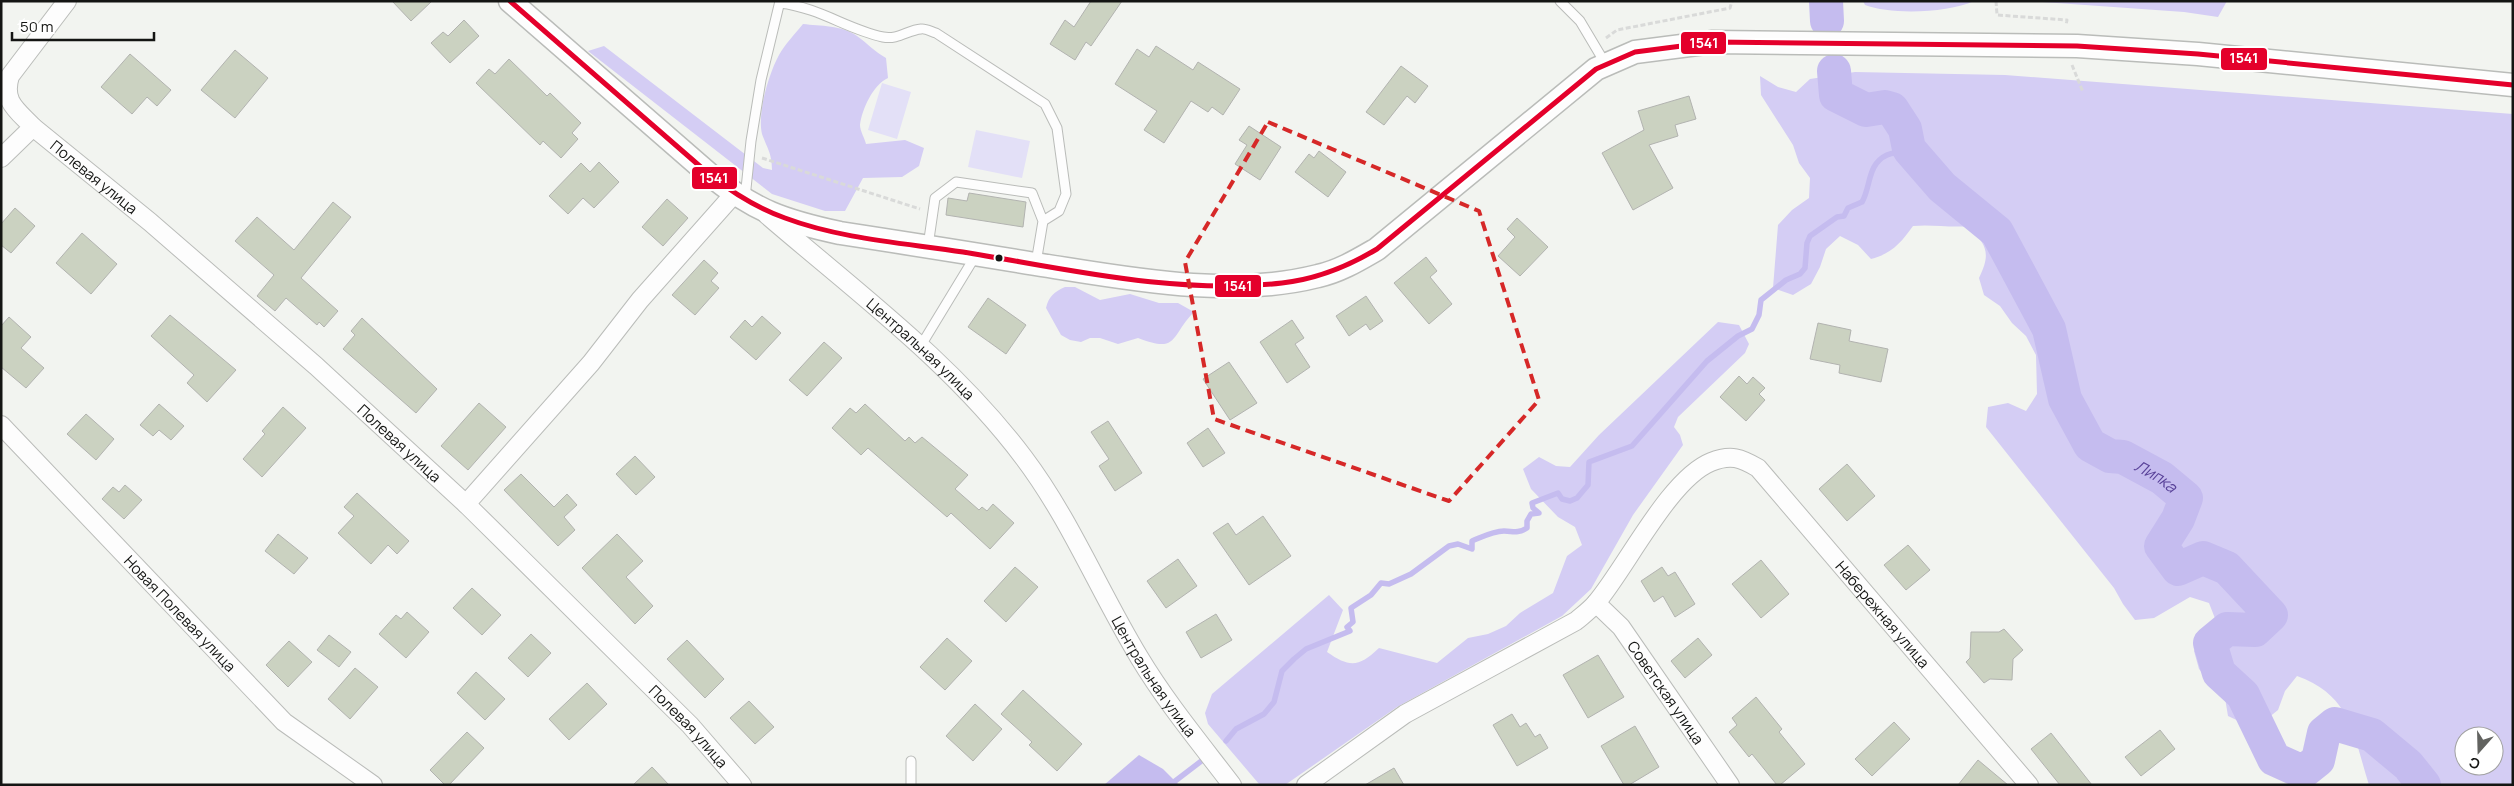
<svg xmlns="http://www.w3.org/2000/svg" width="2514" height="786" viewBox="0 0 2514 786" font-family="Manrope,sans-serif">
<style>
.green{fill:#e3e0f7}
.forest{fill:#d4cdf4;fill-rule:evenodd}
.water{fill:#c5bcef}
.lines{fill:none;stroke-linecap:round;stroke-linejoin:round}
.stream{stroke:#c5bcef;stroke-width:5.5}
.river{stroke:#c5bcef;stroke-width:34}
.building{fill:#cbd2c1;stroke:#b2b3b0}
.service-casing{stroke:#babcb9;stroke-width:11}
.minor-casing{stroke:#babcb9;stroke-width:20}
.tertiary-casing{stroke:#babcb9;stroke-width:25}
.path{stroke:#d9dad9;stroke-width:3;stroke-dasharray:5 2.5;stroke-linecap:butt}
.service{stroke:#fdfdfd;stroke-width:9}
.minor{stroke:#fdfdfd;stroke-width:18}
.tertiary{stroke:#fdfdfd;stroke-width:22}
.bus-1-casing{stroke:#fff;stroke-width:9}
.bus-1{stroke:#e4002b;stroke-width:5}
.marked{fill:none;stroke:#d62828;stroke-width:4;stroke-dasharray:10 6;stroke-linejoin:round}
.bus-dot{fill:#141513;stroke:#fff;stroke-width:2}
.labels{text-anchor:middle;dominant-baseline:central;stroke-width:5;stroke-linejoin:round;paint-order:stroke}
.street-label{font-size:15px;fill:#141513;stroke:#fff}
.water-label{font-size:16px;font-style:italic;fill:#594299;stroke:#fff}
.line-badge{stroke:#fff;stroke-width:2}
.badge-label{font-size:14px;text-anchor:middle;font-weight:bold;fill:#fff}
</style>
<rect width="100%" height="100%" fill="#f2f4f0"/>
<path class="green" d="M882,83l29,9 -14,47 -29,-9z
M976,130l54,11 -8,37 -54,-11z"/>
<path class="forest" d="M1863,1h111c-26,12 -83,14 -109,4z
M2030,1h197l-9,16 -34,-5z
M803,24c17,2 39,1 54,12 10,7 18,16 29,22l2,20c-15,7 -26,31 -28,47 0,6 5,14 6,19l39,-4 19,8 -5,18 -17,11 -39,1 -18,33h-20l-53,-17 -184,-143 16,-5 159,122 9,2c0,-17 -5,-22 -10,-36 -5,-21 7,-61 17,-79 6,-11 16,-21 24,-31z
M1855,72l150,3 508,39v671h-144c-16,-50 -17,-89 -72,-109l-12,15 -7,19 -15,12 -18,2 -17,-8 -3,-18 -26,-29 -5,-18 8,-17 14,-13 -7,-18 -19,-6 -36,21 -19,2 -12,-16 -9,-16 -128,-161 2,-20 20,-4 18,8 11,-17 -1,-39 -10,-19 -14,-13 -12,-17 -16,-11 -5,-17c12,-25 8,-32 -10,-52 -19,2 -37,-2 -56,0 -12,17 -22,28 -42,33l-13,-14 -18,-9 -14,13 -6,18 -9,17 -18,11 -20,-7 5,-63 14,-15 17,-12 1,-20 -11,-15 -6,-18 -32,-50 -1,-19 18,11 18,5 14,-13zM2464,736h30v30h-30z
M1065,287h10l25,13 30,-6 29,9h19l16,9c-24,24 -15,42 -56,26l-20,6 -18,-6h-10l-9,4 -11,-2 -9,-5 -15,-27c3,-12 8,-16 19,-21z
M1718,322l21,3 10,19 -4,9 -67,64 -4,10 6,8 3,10 -50,70 -42,74 -29,27 -165,91 -112,78 -26,-1 -51,-60 -3,-11 7,-19 117,-99 14,15 -16,42c23,16 32,15 52,-4l58,15 31,-25 20,-4 18,-8 14,-13 33,-20 14,-37 15,-11 -7,-18 -17,-10 -27,-28 -8,-20 16,-12 17,9 14,1 29,-32z"/>
<path class="water" d="M1139,755l24,14 16,16h-75z"/>
<g class="lines">
<path class="stream" d="M1226,741l10,-12 28,-15 10,-12 8,-31 12,-12 12,-10 44,-18 -3,-4 6,-5 -2,-14 20,-13 10,-12 8,1 22,-10 38,-28 9,-2 14,5v-8c10,-4 21,-10 32,-10 9,0 13,3 23,-3v-7l4,-7 8,-1 -6,-5 -1,-5 26,-10 4,6 8,2 7,-3 11,-13 1,-23 43,-16 75,-85 31,-25 14,-7 7,-14 2,-15 25,-20 14,-6 5,-6 2,-25 3,-7 27,-19 7,-1 4,-8 14,-6c9,-15 5,-38 25,-47 7,-3 15,-2 22,-6
M1170,785l34,-26"/>
<g class="river">
<path d="M1826,1l1,20"/>
<path id="s1" d="M1834,71l2,24 30,15 19,-3 7,2 13,20 4,20 33,38 55,45 52,97 16,70 25,46 20,11 13,1 39,21 24,20 -8,21 -17,27 17,23 25,-11 24,10 44,47 -16,15 -28,-1 -17,14 9,30 24,22 31,64 29,13 15,-12 6,-27 11,-9 37,11 36,30 16,20"/>
</g>
</g>
<path class="building" d="M392,1h40l-21,20z
M1091,1h31l-31,45 -5,-4 -11,18 -25,-16 15,-24 9,7z
M464,20l15,16 -29,27 -19,-20 12,-11 5,4z
M1156,46l37,24 5,-8 42,27 -17,26 -11,-8 -4,5 -17,-11 -27,42 -20,-13 13,-19 -42,-27 22,-35 12,8z
M235,50l33,28 -33,40 -34,-28z
M130,54l41,36 -14,16 -10,-9 -15,17 -31,-27z
M509,59l38,37 3,-3 31,30 -9,10 6,6 -17,19 -18,-17 -3,4 -64,-62 13,-14 6,5z
M1401,66l27,20 -13,17 -8,-7 -23,29 -18,-13z
M1689,96l7,23 -21,6 3,11 -29,9 24,43 -40,22 -31,-57 42,-23 -6,-19z
M1249,126l32,21 -21,33 -25,-16 12,-19 -8,-5z
M1319,151l27,21 -18,25 -33,-25 14,-18 5,4z
M599,162l20,20 -25,26 -11,-10 -15,16 -19,-18 32,-33 9,9z
M969,193l57,9 -3,25 -77,-12 2,-17 19,3z
M667,199l21,19 -25,28 -21,-19z
M333,202l18,15 -50,61 37,33 -14,16 -5,-5 -2,3 -31,-27 -11,13 -18,-15 17,-21 -39,-34 22,-24 37,33z
M15,208l20,18 -24,27 -10,-8v-21z
M1517,218l31,29 -28,29 -22,-20 17,-19 -8,-8z
M82,233l35,31 -26,30 -35,-31z
M1426,257l11,14 -7,6 22,27 -23,20 -35,-41z
M704,260l14,13 -7,8 8,7 -24,27 -23,-20z
M1366,296l17,25 -13,9 -4,-6 -17,12 -13,-20z
M988,298l38,27 -20,29 -38,-27z
M170,315l66,55 -29,32 -20,-19 7,-8 -43,-39z
M762,316l19,17 -25,27 -26,-23 15,-17 7,7z
M9,317l22,20 -10,11 23,20 -18,20 -25,-21v-41z
M362,318l75,71 -21,24 -73,-64 12,-14 -4,-4z
M1292,320l12,18 -9,6 15,23 -23,16 -27,-41z
M1818,323l33,7 -2,11 39,8 -7,33 -42,-9 1,-8 -30,-6z
M824,342l18,16 -35,38 -18,-16z
M1229,362l28,41 -27,17 -27,-41z
M1739,376l8,8 6,-7 12,11 -6,6 6,6 -19,21 -26,-24z
M479,403l27,24 -38,43 -27,-24z
M159,404l25,22 -13,14 -12,-10 -6,6 -13,-11z
M865,404l40,37 4,-4 6,6 7,-6 46,38 -13,14 24,21 3,-3 5,4 6,-7 21,19 -24,26 -39,-36 -4,4 -79,-69 -7,7 -29,-27 18,-20 6,5z
M283,407l23,21 -44,49 -19,-18 22,-25 -3,-3z
M86,414l28,25 -18,21 -29,-26z
M1108,421l34,52 -27,18 -16,-25 10,-7 -18,-27z
M1208,428l17,25 -22,14 -16,-24z
M635,456l20,21 -19,18 -20,-21z
M1847,464l28,32 -28,25 -28,-32z
M521,474l33,33 13,-13 10,11 -13,12 11,13 -17,16 -54,-56z
M125,485l17,15 -18,19 -22,-20 11,-12 6,5z
M357,493l52,48 -12,13 -9,-9 -17,19 -33,-31 16,-17 -10,-9z
M1263,516l28,40 -42,29 -36,-52 15,-10 8,12z
M278,534l30,24 -14,16 -29,-23z
M617,534l26,27 -17,16 27,29 -18,18 -53,-56z
M1908,545l22,25 -24,20 -22,-25z
M1178,559l19,27 -31,22 -19,-27z
M1761,560l28,34 -28,24 -29,-34z
M1015,567l23,20 -32,35 -22,-21z
M1662,567l6,9 7,-4 20,32 -20,13 -12,-21 -9,6 -13,-21z
M472,588l29,27 -19,20 -29,-27z
M407,612l22,20 -23,26 -27,-24 17,-19 5,4z
M1216,614l16,26 -31,18 -15,-26z
M2004,629l19,21 -10,9 -1,21 -22,-1 -6,4 -18,-21 4,-4 1,-26h28z
M531,634l20,19 -23,24 -20,-19z
M329,635l22,17 -12,15 -22,-17z
M947,638l25,23 -27,29 -25,-23z
M1698,638l14,17 -27,23 -14,-17z
M687,640l37,39 -19,19 -38,-39z
M289,641l23,21 -24,25 -22,-22z
M1598,655l26,42 -36,21 -25,-43z
M355,668l23,19 -28,32 -22,-20z
M476,672l29,27 -20,21 -28,-27z
M587,683l20,21 -38,36 -20,-21z
M1023,690l59,54 -25,27 -28,-26 3,-3 -31,-28z
M1756,697l26,32 -3,3 26,32 -25,21h-3l-25,-31 -3,3 -20,-25 8,-7 -5,-7z
M749,701l25,26 -19,17 -25,-26z
M975,704l27,25 -29,32 -27,-25z
M1512,714l8,13 6,-4 9,14 5,-3 8,14 -31,18 -24,-41z
M1894,722l16,17 -38,37 -17,-17z
M1635,726l24,41 -30,18h-5l-23,-39z
M2160,730l15,19 -34,27 -16,-19z
M467,732l17,16 -35,37h-4l-15,-15z
M2051,733l41,52h-32l-29,-36z
M1978,760l30,25h-50z
M652,767l17,18h-36z
M1394,768l10,17h-39z"/>
<g class="lines">
<defs>
<path id="service" d="M1560,1l20,20 25,42
M780,3c41,5 66,26 103,34 15,3 25,-7 38,-8 4,-1 11,3 15,4l109,71 12,24 9,66 -7,17 -16,10
M745,198l6,-57 10,-61 19,-79
M928,246l7,-48 21,-16 76,11 11,28 -7,42
M920,347l56,-92
M911,761v24"/>
<g id="minor">
<path id="s2" d="M33,127l117,95 166,144 150,138 224,221 52,60"/>
<path d="M1,158l32,-31c-16,-17 -31,-25 -23,-51l57,-75"/>
<path id="s3" d="M767,215c88,76 186,148 257,243 46,61 75,133 115,199 27,45 61,86 93,128"/>
<path id="s4" d="M1,425l283,297 89,63"/>
<path d="M466,504l125,-141 49,-63 94,-106"/>
<path id="s5" d="M1596,603l25,24 109,158"/>
<path id="s6" d="M1306,785l99,-71 171,-93c7,-6 14,-11 20,-18 30,-35 73,-124 115,-141 20,-8 30,-4 47,6l271,317"/>
</g>
<path id="tertiary" d="M510,1l200,174c45,36 74,46 130,58 65,10 130,20 195,31 91,14 192,35 283,12 22,-5 40,-16 59,-27l219,-180 39,-17 78,-10 364,4 121,8 315,31"/>
</defs>
<use href="#service" class="service-casing"/>
<use href="#minor" class="minor-casing"/>
<use href="#tertiary" class="tertiary-casing"/>
<path class="path" d="M1996,1l1,14 70,5 -1,5
M1606,38l11,-8 113,-22 2,-7
M2072,65l11,27
M762,158l158,51"/>
<use href="#service" class="service"/>
<use href="#minor" class="minor"/>
<use href="#tertiary" class="tertiary"/>
<defs>
<path id="bus-1" d="M510,1l200,174c23,18 47,33 75,43 56,21 119,25 178,34 104,17 212,43 319,31 35,-4 65,-16 95,-34l219,-180 39,-17 78,-10 364,4 121,8 315,31"/>
</defs>
<use href="#bus-1" class="bus-1-casing"/>
<use href="#bus-1" class="bus-1"/>
</g>
<path class="marked" d="M1268,122l211,89 60,189 -90,101 -235,-82 -29,-157z"/>
<circle class="bus-dot" cx="999" cy="258" r="4.5"/>
<g class="labels">
<g class="street-label">
<text stroke="none"><textPath href="#s2" startOffset="79">Полевая улица</textPath></text>
<text stroke="none"><textPath href="#s3" startOffset="204">Центральная улица</textPath></text>
<text stroke="none"><textPath href="#s2" startOffset="484">Полевая улица</textPath></text>
<text stroke="none"><textPath href="#s4" startOffset="260">Новая Полевая улица</textPath></text>
<text stroke="none"><textPath href="#s6" startOffset="769">Набережная улица</textPath></text>
<text stroke="none"><textPath href="#s3" startOffset="609">Центральная улица</textPath></text>
<text stroke="none"><textPath href="#s5" startOffset="114">Советская улица</textPath></text>
<text stroke="none"><textPath href="#s2" startOffset="889">Полевая улица</textPath></text>
</g>
<g class="water-label">
<text stroke="none"><textPath href="#s1" startOffset="558">Липка</textPath></text>
</g>
</g>
<g class="line-badge">
<rect x="1680" y="31" width="47" height="24" rx="5" fill="#e4002b"/>
<rect x="2220" y="47" width="48" height="24" rx="5" fill="#e4002b"/>
<rect x="691" y="166" width="47" height="24" rx="5" fill="#e4002b"/>
<rect x="1214" y="274" width="48" height="24" rx="5" fill="#e4002b"/>
</g>
<g class="badge-label">
<text x="1704" y="48">1541</text>
<text x="2244" y="63">1541</text>
<text x="714" y="183">1541</text>
<text x="1238" y="291">1541</text>
</g>
<rect width="2514" height="786" fill="none" stroke="#141513" stroke-width="5"/>
<g transform="translate(2479 751) rotate(200)"><circle r="24" fill="#ffffff" stroke="#a1a1a1"/>
<path d="M0-4L9 19L0 12L-9 19Z" fill="#626360"/>
<text y="-8" font-size="14" font-weight="bold" text-anchor="middle" fill="#141513">С</text>
</g>
<path d="M12 32v8h142v-8" fill="none" stroke="#141513" stroke-width="2.5"/>
<text x="20" y="32" font-size="15" fill="#141513" stroke="#ffffff" stroke-width="4" paint-order="stroke">50 m</text>
</svg>
